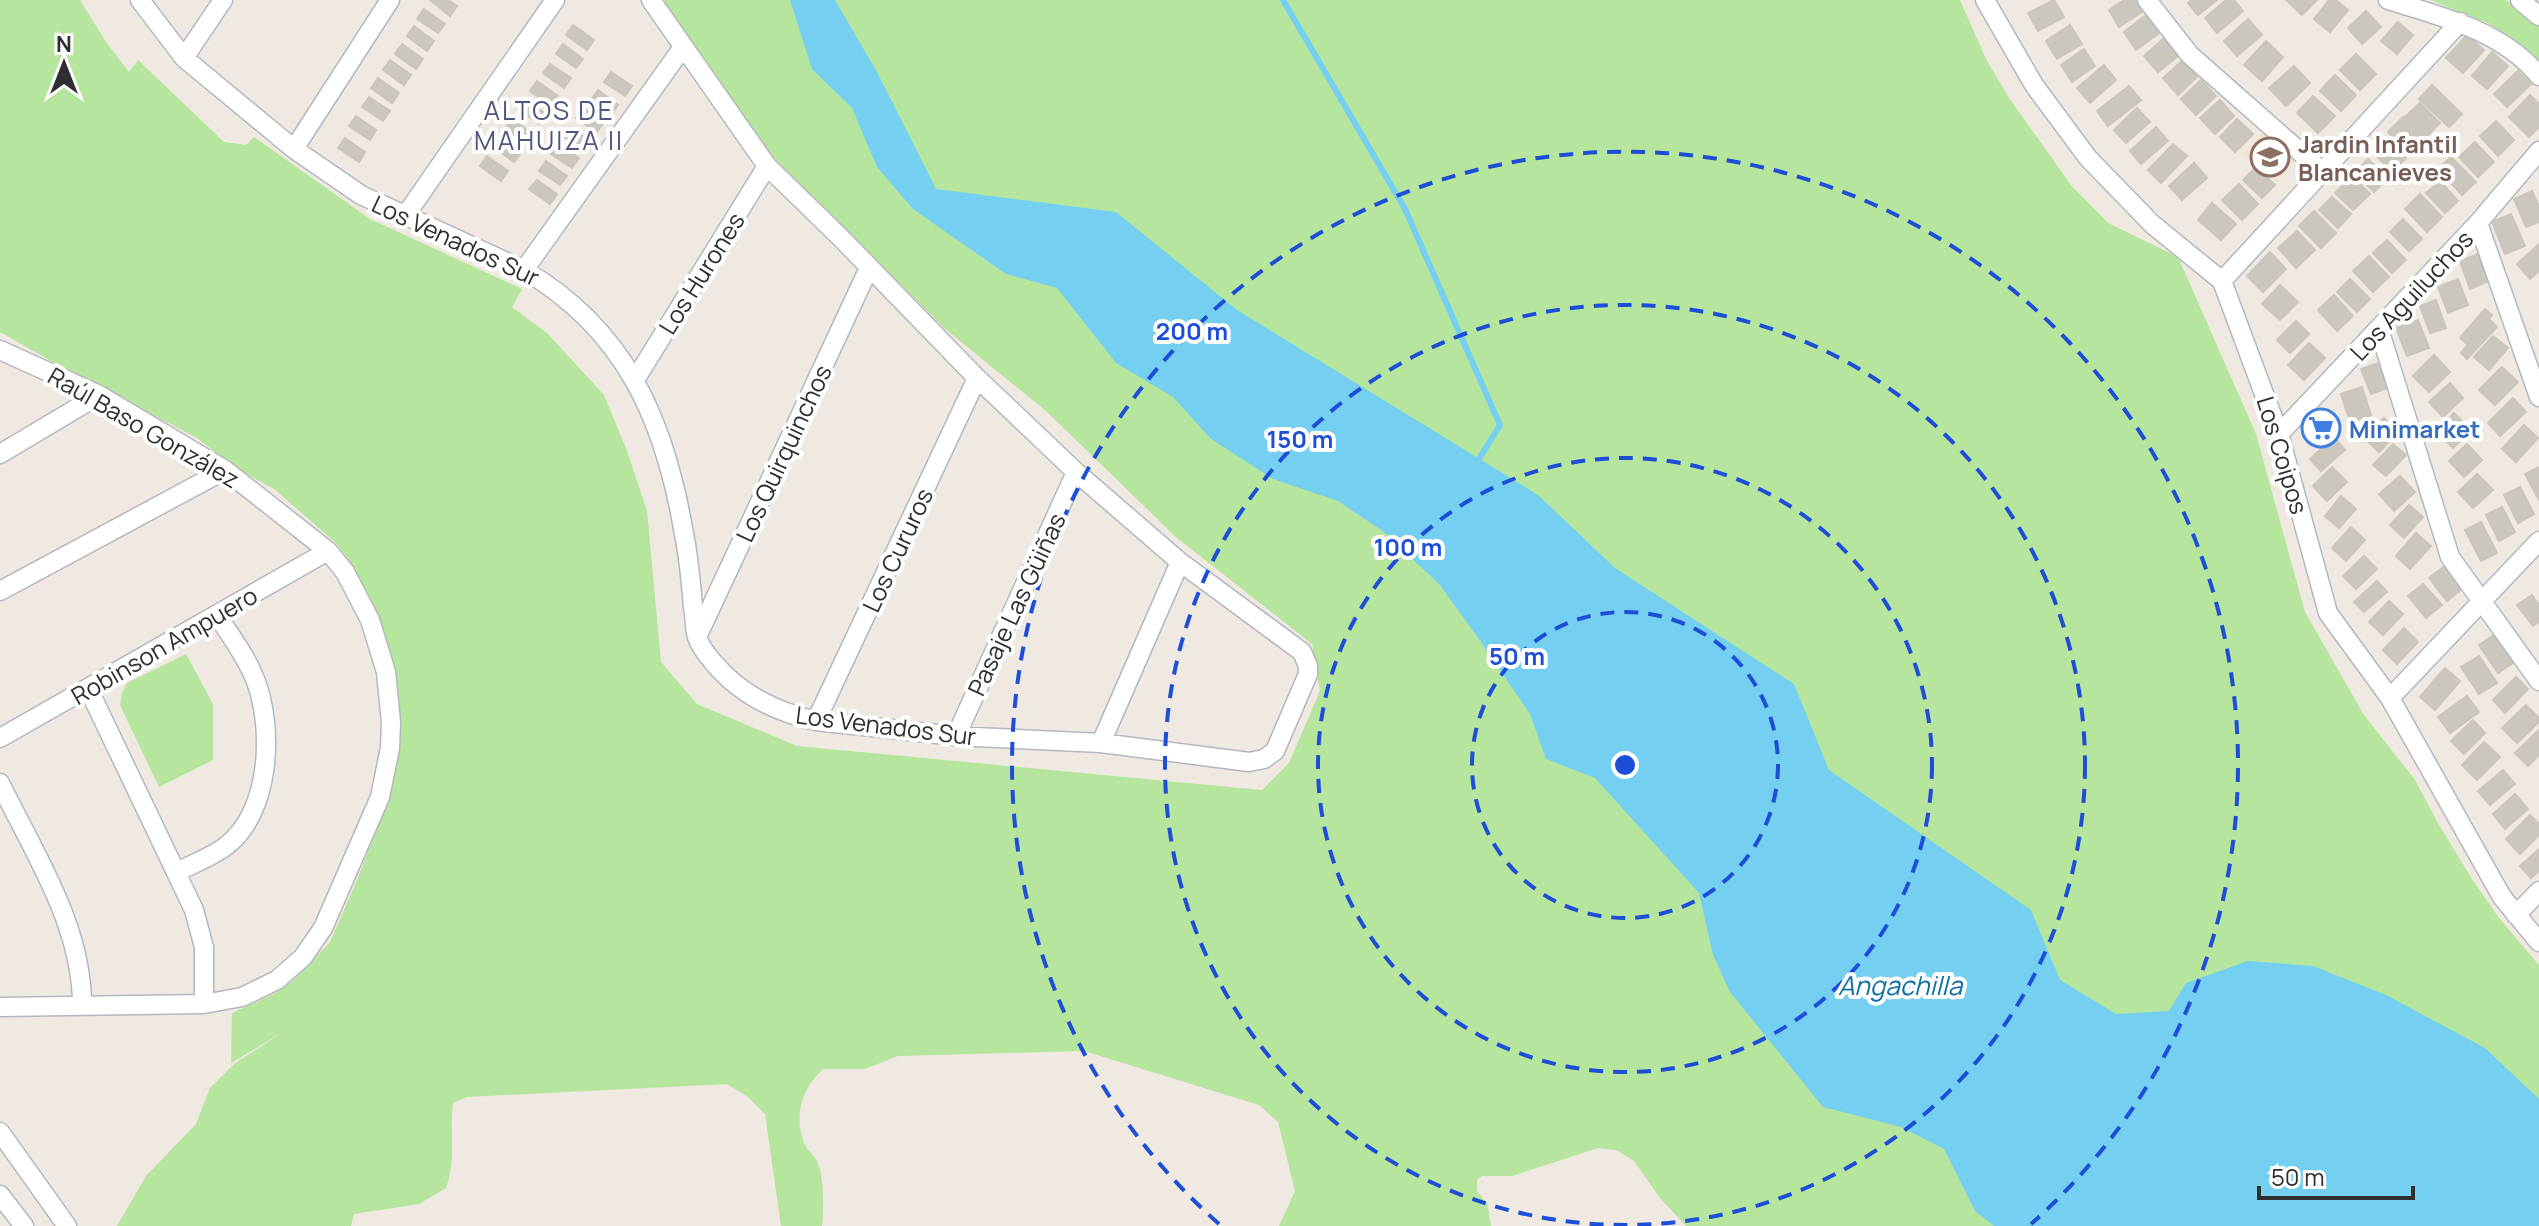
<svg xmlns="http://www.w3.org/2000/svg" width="2539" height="1226" viewBox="0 0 2539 1226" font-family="Manrope,sans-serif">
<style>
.education{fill:#f0e6d1}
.green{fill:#b6e59e}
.water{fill:#75cff0}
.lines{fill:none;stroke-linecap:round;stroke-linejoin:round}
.stream{stroke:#75cff0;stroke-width:6}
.building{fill:#cbc7bf;stroke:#cbc5ba;stroke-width:2}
.minor-casing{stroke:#b4b7c1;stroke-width:21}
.minor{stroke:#fff;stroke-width:18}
.ring{fill:none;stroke:#1d4ed8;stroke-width:4;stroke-dasharray:14 10}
.labels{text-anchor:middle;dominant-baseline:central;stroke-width:8;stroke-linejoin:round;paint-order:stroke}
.education-label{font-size:24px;font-weight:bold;fill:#785e54;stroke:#fff;text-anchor:start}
.street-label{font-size:24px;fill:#2e2e2e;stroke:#fff}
.shop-label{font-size:24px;font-weight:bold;fill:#366cbe;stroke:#fff;text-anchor:start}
.neighbourhood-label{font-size:26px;letter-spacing:2px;fill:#4d5680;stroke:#fff}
.water-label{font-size:26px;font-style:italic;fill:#0d6fa3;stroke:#fff}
.centre{fill:#1d4ed8;stroke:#fff;stroke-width:4}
.ring-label{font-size:24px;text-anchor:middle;font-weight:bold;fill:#1d4ed8;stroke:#fff;stroke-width:8;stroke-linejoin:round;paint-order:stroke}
</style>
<rect width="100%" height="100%" fill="#efe9e1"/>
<path class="education" d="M2263,132l32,29 -18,20 -33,-28z"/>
<path class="green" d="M0,0h80l26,42 23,30 9,-12 86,82 22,3 8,-8 116,82 152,70 -10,18 35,26 57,62 23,56 20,60 14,151 36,42 100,42 465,44 27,-27 31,-72 -8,-47 -135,-106 -131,-127 -102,-83 -172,-172 -117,-156h1305l26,59 23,39 62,87 37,38 70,34 78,177 49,178 59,103 51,65 24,45 33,54 27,39 40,47v261h-853l-26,-28 -26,-37 -18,-11 -18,-2 -86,28h-30l-5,4v11l10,12 4,23h-212l16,-35 -17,-69 -19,-17 -175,-54 -186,5 -33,13h-42c-22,21 -29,45 -19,74 3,8 11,12 14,20 6,18 6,44 4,63h-41l-16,-112 -17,-17 -21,-13 -260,13 -14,6c-4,31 4,54 -7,85l-27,16 -65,10 -3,12h-234l29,-50 50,-52 14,-36 24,-24 51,-33 -54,32 1,-50 44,-20 19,-14 35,-37 27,-62 26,-69 7,-23 -13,-157 -12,-42 -17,-30 -13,-17 -61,-53 -38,-21 -39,-30 -123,-64 -74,-42z
M2430,0h76l33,26v38l-49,-40z
M186,654l27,50v56l-54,27 -39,-82 2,-12 5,-10z"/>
<path class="water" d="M790,0h45l42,72 59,117 180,23 121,98 301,185 77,73 179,116 35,86 202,140 29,70 56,34 53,-3 17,-28 62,-22 65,5 73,29 99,53 54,51v127h-545l-19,-15 -31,-62 -43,-22 -78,-20 -93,-115 -17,-37 -14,-62 -104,-115 -49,-19 -16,-45 -54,-79 -36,-50 -56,-53 -46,-31 -65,-22 -62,-40 -38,-42 -57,-34 -59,-75 -51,-14 -93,-65 -36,-42 -25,-59 -40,-39z"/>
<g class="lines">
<path class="stream" d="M1283,0l122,209 95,216 -21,34"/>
</g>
<path class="building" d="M430,0h18l9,6 -7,10z
M2054,0l10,17 -26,14 -10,-18z
M2124,0h11l7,12 -23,15 -10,-17z
M2191,0h26l-19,15 -10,-12z
M2226,0h8l9,11 -26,22 -12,-15z
M2286,0h31l-15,15z
M2329,0h7l12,10 -18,22 -16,-13z
M424,9l21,15 -7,9 -21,-14z
M2366,11l15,16 -19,17 -14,-16z
M2146,15l13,18 -23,17 -12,-18z
M2248,19l14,16 -25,21 -13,-15z
M2398,22l15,13 -16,19 -16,-13z
M573,25l21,15 -7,10 -21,-15z
M2070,25l12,19 -25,15 -11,-18z
M414,26l20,15 -7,10 -20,-15z
M2467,35l17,15 -21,23 -17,-15z
M2163,39l15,17 -20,16 -14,-16z
M2266,41l17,16 -21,24 -18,-16z
M402,44l21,15 -7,10 -21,-15z
M563,44l20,15 -7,9 -20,-14z
M2084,49l11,17 -23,16 -11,-17z
M2492,52l16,14 -21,23 -15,-13z
M2356,54l20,20 -16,16 -20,-20z
M390,60l21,15 -7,10 -21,-15z
M2182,61l15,16 -19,18 -15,-17z
M550,64l21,14 -7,10 -21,-15z
M2104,65l12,15 -26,23 -13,-15z
M2294,66l16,17 -24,23 -17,-18z
M2518,71l13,13 -24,23 -13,-13z
M611,72l21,14 -7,10 -21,-14z
M2335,75l21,20 -15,16 -21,-20z
M378,78l21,15 -7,10 -21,-15z
M2201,80l15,16 -20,19 -15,-16z
M537,81l21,15 -7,10 -21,-15z
M2432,85l30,29 -13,13 -30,-28z
M2129,86l12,14 -33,26 -11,-15z
M598,90l20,15 -7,10 -20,-15z
M2530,95l9,9v23l-10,10 -20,-20z
M2313,96l22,20 -17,17 -21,-20z
M369,97l21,14 -7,10 -21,-14z
M525,100l21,14 -7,10 -21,-15z
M2220,100l14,16 -19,18 -15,-16z
M2420,103l20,20 -15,15 -21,-20z
M583,108l21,14 -7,10 -21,-14z
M2137,108l13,14 -24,21 -12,-13z
M356,116l20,14 -6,10 -21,-14z
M2403,117l21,22 -16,15 -20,-22z
M512,119l21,15 -7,10 -21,-15z
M2237,119l16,15 -18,18 -15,-15z
M2496,121l18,19 -16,16 -18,-20z
M570,127l21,14 -7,10 -21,-15z
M2156,127l12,14 -27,23 -11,-13z
M501,137l21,15 -8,10 -20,-15z
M345,138l20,14 -6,10 -21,-14z
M2388,139l18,19 -14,14 -18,-19z
M2475,142l19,20 -16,15 -19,-20z
M558,144l21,14 -7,10 -21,-14z
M2173,144l14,12 -26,27 -13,-13z
M487,156l21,15 -7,10 -21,-15z
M2451,157l25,25 -14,13 -24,-26z
M2368,159l20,19 -14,14 -19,-19z
M546,161l21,15 -7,9 -21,-14z
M2194,163l13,15 -25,22 -13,-14z
M2256,167l19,18 -13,13 -19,-18z
M2352,176l18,18 -17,16 -18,-17z
M537,180l20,14 -7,10 -21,-15z
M2440,181l18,20 -13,12 -19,-20z
M2239,184l19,20 -16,16 -20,-20z
M2532,191l7,15v16l-13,5 -12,-28z
M2420,194l22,23 -15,15 -22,-23z
M2332,197l19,17 -13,14 -19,-18z
M2212,203l24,21 -15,16 -23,-20z
M2314,211l22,22 -15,15 -22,-22z
M2511,214l14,32 -20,8 -13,-32z
M2403,219l19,20 -13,12 -19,-19z
M2297,231l18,19 -19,18 -18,-20z
M2387,240l19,20 -14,13 -19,-20z
M2539,244v27l-9,8 -13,-15z
M2270,252l16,17 -23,23 -16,-16z
M2478,254l11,27 -19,8 -10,-28z
M2369,256l20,21 -16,15 -20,-21z
M2350,279l20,20 -13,13 -20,-20z
M2458,279l10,26 -20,8 -10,-26z
M2280,285l18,17 -18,18 -18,-16z
M2334,295l19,21 -16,15 -19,-21z
M2436,300l10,28 -16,5 -10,-27z
M2485,309l7,6 -3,4 8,8 -30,32 -6,-6 7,-8 -8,-7z
M2418,320l11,28 -22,8 -11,-28z
M2296,321l13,13 -19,19 -13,-13z
M2493,336l15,12 -19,22 -15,-13z
M2309,343l16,15 -21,22 -16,-15z
M2434,355l16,17 -21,20 -16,-16z
M2381,362l9,25 -19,7 -10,-25z
M2502,367l16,15 -23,23 -16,-15z
M2450,383l13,15 -20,19 -14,-15z
M2362,387l9,28 -21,7 -9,-28z
M2513,398l13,14 -26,24 -12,-13z
M2325,409l12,11 -18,22 -13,-10z
M2454,413l17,17 -18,18 -17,-17z
M2384,418l14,14 -19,20 -15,-14z
M2524,425l14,13 -22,24 -14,-13z
M2334,437l11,13 -24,21 -11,-12z
M2393,444l13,11 -20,21 -13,-11z
M2467,444l15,16 -18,17 -15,-16z
M2332,467l15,15 -20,19 -14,-15z
M2539,467v33l-14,-26z
M2477,474l16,16 -20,18 -15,-16z
M2400,476l15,16 -21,19 -15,-17z
M2520,487l14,27 -16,9 -14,-28z
M2341,496l15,13 -17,19 -14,-12z
M2409,505l14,12 -19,21 -14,-13z
M2502,507l13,25 -16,9 -13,-26z
M2481,522l16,31 -16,8 -16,-31z
M2351,527l14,13 -19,21 -14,-13z
M2416,533l15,13 -21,23 -14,-13z
M2364,556l13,13 -21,20 -13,-13z
M2445,566l18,22 -16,13 -18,-23z
M2377,581l10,11 -23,20 -10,-10z
M2423,584l19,21 -16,13 -18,-22z
M2532,595l7,10v17l-6,4 -16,-21z
M2389,601l14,13 -20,21 -14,-13z
M2404,628l14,14 -21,22 -14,-14z
M2497,633l19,28 -18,12 -19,-28z
M2479,656l18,27 -18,11 -18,-27z
M2445,668l15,13 -25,29 -15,-13z
M2516,677l12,12 -23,24 -12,-13z
M2467,696l12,16 -29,21 -12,-16z
M2526,705l13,13v4l-22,21 -15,-15z
M2473,720l12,13 -21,21 -13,-13z
M2539,730v25l-11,11 -13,-13z
M2484,742l16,15 -23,23 -15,-15z
M2503,770l12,14 -25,21 -12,-14z
M2515,794l13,15 -23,20 -12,-15z
M2530,815l9,9v11l-19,19 -14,-15z
M2539,849v22l-8,7 -11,-12z"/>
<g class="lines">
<defs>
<path id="minor" d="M140,0l44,58 110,91 67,46 163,75c102,60 141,151 160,264 5,24 7,48 9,73 2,9 1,21 4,30 3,9 10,18 16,25 27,33 63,50 103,59l140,15 145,7 148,19 15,-3 11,-8 33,-77v-8l-6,-14 -122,-90 -104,-90 -99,-94 -136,-140 -74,-72 -116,-166
M1985,0l49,85 54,73 64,66 70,57 57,153 49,179 62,85 112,199 37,45
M2147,0l43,55 134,118
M2388,0c52,16 115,31 151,76
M2520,0l19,16
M184,58l39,-58
M294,149l96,-149
M405,216l150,-216
M2478,223l61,174
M524,270l159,-223
M2222,281l238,-259
M2379,329l71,228 89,124
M0,350l99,45 126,75 103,81 17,21 25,48 16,52 5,50 -1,26 -10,49 -57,131 -20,29 -26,23 -35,17 -38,7 -204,3
M635,380l132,-214
M2279,434l199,-211 61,-72
M0,454l99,-59
M0,591l225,-121
M698,635l171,-367
M88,688l106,222 10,37v57
M2390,698l149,-157
M816,721l161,-343
M956,736l120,-264
M0,738l328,-187
M1101,743l79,-181
M0,783c34,70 82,142 82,222
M177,872c15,-8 35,-15 49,-26 45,-34 48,-119 29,-167 -9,-23 -25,-44 -38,-64
M2516,915l23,-24
M0,1132l67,94
M0,1195l24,31"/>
</defs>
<use href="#minor" class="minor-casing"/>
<use href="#minor" class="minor"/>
</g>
<g class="ring">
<circle cx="1625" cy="765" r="153"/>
<circle cx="1625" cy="765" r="307"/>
<circle cx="1625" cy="765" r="460"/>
<path d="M1219 1224A613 613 0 1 1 2031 1224"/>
</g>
<defs>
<symbol id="school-ring" viewBox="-11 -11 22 22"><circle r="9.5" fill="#fff" stroke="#8d6e63" stroke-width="1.5"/><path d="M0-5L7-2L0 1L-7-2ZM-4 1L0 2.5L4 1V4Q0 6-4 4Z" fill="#8d6e63"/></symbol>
<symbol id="supermarket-ring" viewBox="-11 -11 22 22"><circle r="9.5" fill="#fff" stroke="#3f7fe0" stroke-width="1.5"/><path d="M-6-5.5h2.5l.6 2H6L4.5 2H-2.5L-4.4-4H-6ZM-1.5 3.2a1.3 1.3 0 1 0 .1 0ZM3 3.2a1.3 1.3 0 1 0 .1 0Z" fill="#3f7fe0"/></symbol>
</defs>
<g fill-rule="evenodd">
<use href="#school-ring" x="2248" y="135" width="44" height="44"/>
<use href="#supermarket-ring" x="2299" y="406" width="44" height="44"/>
</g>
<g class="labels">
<g class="education-label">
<text x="2298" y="143">Jardin Infantil<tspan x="2298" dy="28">Blancanieves</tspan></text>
</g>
<g class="street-label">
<text transform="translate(456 240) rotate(25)">Los Venados Sur</text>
<text transform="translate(701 273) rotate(-58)">Los Hurones</text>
<text transform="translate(2411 295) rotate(-47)">Los Aguiluchos</text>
<text transform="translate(144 427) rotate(30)">Raúl Baso González</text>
<text transform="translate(783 453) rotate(-65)">Los Quirquinchos</text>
<text transform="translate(2283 455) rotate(73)">Los Coipos</text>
<text transform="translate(897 550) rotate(-65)">Los Cururos</text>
<text transform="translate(1016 604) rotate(-65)">Pasaje Las Güiñas</text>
<text transform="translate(164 645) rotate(-30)">Robinson Ampuero</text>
<text transform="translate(886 725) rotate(7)">Los Venados Sur</text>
</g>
<g class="shop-label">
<text x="2349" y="428">Minimarket</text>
</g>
<g class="neighbourhood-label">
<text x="549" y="110">ALTOS DE<tspan x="549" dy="30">MAHUIZA II</tspan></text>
</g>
<g class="water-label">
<text x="1900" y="985">Angachilla</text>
</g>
</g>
<circle cx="1625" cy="765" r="12" class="centre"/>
<g class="ring-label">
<text x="1192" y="340">200 m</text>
<text x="1300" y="448">150 m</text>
<text x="1408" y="556">100 m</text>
<text x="1517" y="665">50 m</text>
</g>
<g transform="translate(64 64)" stroke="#ffffff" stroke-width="6" paint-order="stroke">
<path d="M0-6L14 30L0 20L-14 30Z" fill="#2e2e2e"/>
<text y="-12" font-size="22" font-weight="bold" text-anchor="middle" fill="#2e2e2e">N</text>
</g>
<path d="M2259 1186v12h154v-12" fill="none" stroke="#2e2e2e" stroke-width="4"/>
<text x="2271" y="1186" font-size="24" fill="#2e2e2e" stroke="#ffffff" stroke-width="6" paint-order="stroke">50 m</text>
</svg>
